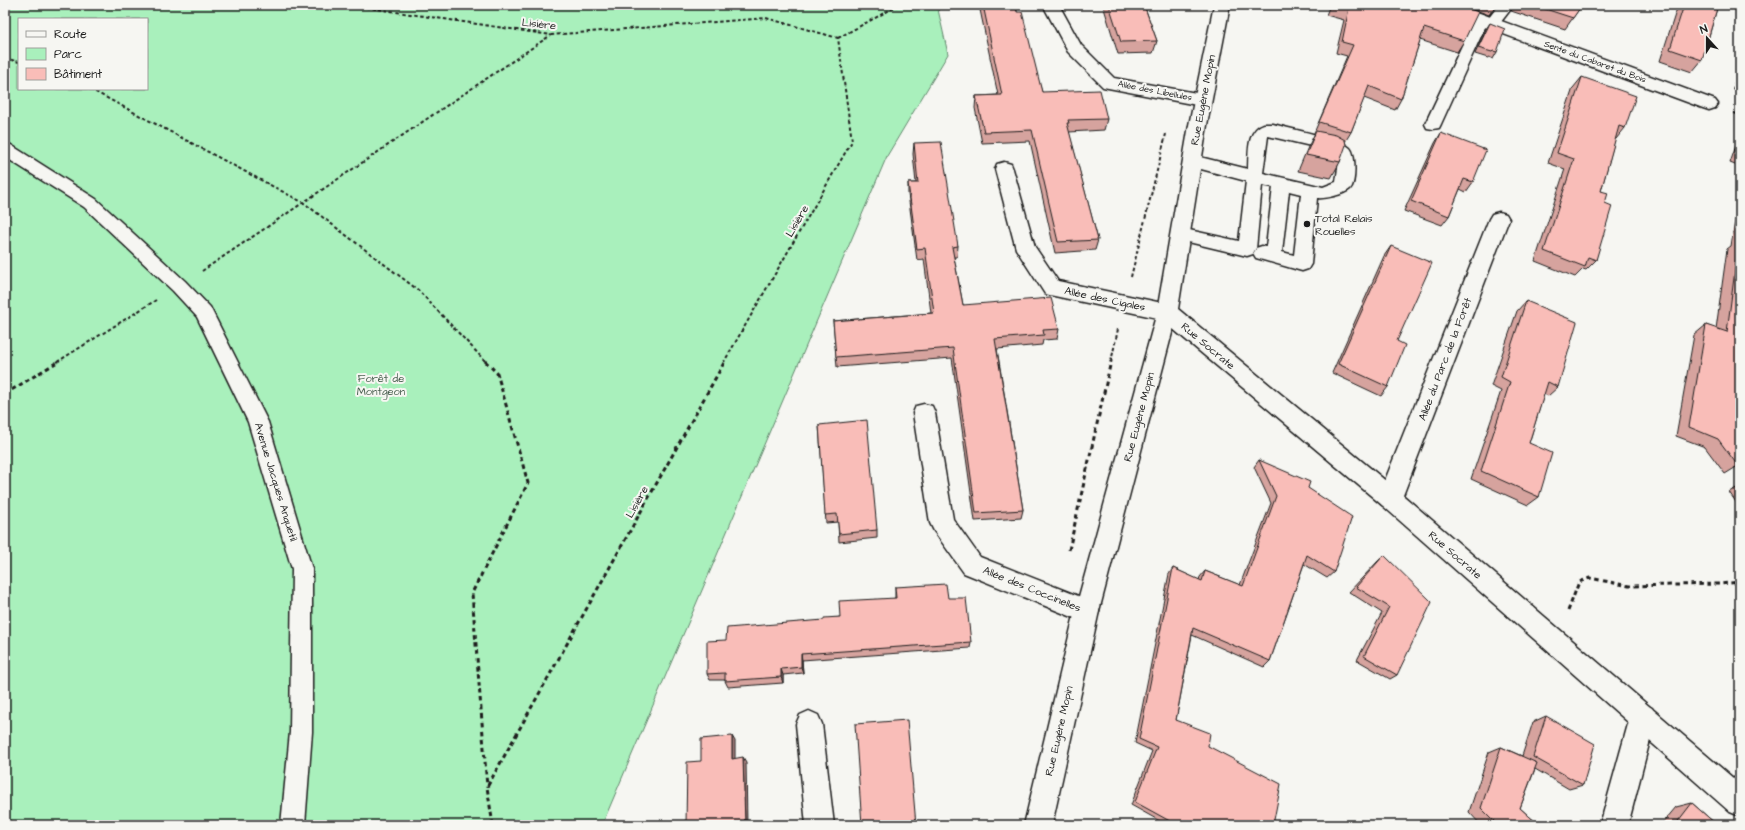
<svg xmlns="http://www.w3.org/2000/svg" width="1745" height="830" viewBox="0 0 1745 830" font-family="'Architects Daughter',sans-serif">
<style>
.green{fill:#a9f0bc;stroke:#62866c;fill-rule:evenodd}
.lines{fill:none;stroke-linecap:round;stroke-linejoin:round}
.lane-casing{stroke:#1c1c1c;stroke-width:3}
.street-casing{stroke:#1c1c1c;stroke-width:3}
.secondary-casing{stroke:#1c1c1c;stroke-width:3}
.path-far1{stroke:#1c1c1c;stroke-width:2;stroke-dasharray:3.5 2.5;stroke-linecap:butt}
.path{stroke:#1c1c1c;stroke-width:3;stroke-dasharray:4.5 3.5;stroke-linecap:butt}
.lane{fill:#f6f6f2;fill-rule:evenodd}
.street{fill:#f6f6f2;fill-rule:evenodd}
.secondary{fill:#f6f6f2;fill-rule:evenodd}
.wall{fill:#d6a39e;stroke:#1c1c1c}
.shaded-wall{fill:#ae8481;stroke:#1c1c1c}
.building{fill:#f9bdb8;stroke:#1c1c1c}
.poi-dot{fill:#1c1c1c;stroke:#f6f6f2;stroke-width:1.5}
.labels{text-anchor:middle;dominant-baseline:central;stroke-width:4;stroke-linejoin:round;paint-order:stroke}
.far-street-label{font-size:9px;fill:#1c1c1c;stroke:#f6f6f2}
.street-label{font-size:11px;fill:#1c1c1c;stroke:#f6f6f2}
.poi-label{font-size:11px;fill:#1c1c1c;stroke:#f6f6f2;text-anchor:start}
.park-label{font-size:11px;fill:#465c4c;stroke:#f6f6f2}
</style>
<rect width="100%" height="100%" fill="#f6f6f2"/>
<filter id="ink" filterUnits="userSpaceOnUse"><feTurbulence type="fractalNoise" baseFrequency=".025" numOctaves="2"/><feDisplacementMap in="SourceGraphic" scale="8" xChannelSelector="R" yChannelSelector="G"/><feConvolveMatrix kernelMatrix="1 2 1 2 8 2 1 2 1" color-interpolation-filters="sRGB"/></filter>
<g filter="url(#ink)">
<path class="green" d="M5,5h932l11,49 -61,102 -285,669h-597zM19,19h128v70h-128z"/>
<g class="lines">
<defs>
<path id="lane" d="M1499,5h15l-17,22 -5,2 -6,-4 -45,99 -2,4 -6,1 -6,-1 -2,-4 49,-104 2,-3 5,-2 5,2 2,2z
M1264,124h9c16,5 67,14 77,24 6,6 6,36 0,41 -7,6 -25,10 -33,9l-6,66 -3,5 -6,2 -46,-13 -3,-5 3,-5 6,-2 4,1 7,-60 -11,-2 -6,64 -3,5 -6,2 -67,-16 -6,-1 -2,-5 2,-5 6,-1 59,13 7,-60 -60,-16 -2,-4 2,-4 6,-2 56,14c1,-15 -2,-39 16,-45zM1268,136l60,14 9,5 2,6 -3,21 -13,5 -60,-14zM1289,191l12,3 -7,61 -12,-3z
M5,143l6,2 85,54 89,82 25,26 58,115 44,147v163l-7,93h-24l9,-93 2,-163 -44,-147 -51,-105 -24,-26 -89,-84 -79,-50z"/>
<path id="street" d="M1043,5h16l22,40 33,33 88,16 6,2 3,4 -3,4 -6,2 -99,-19 -35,-35z
M1434,5h24l257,95 3,4 -3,4 -6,2 -6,-2 -267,-99z
M1004,162l7,2 2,5 22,78 23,34 109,23 7,2 3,6 -3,6 -7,2 -122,-26 -29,-45 -21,-80 2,-5z
M1499,212l7,2 3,5 -107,279 -4,7 -8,3 -8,-3 -4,-7 111,-279 3,-5z
M924,404l8,2 3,7 18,106 27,38 116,46 3,8 -3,8 -9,4 -123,-50 -30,-42 -4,-8 -17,-110 3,-7z
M1643,704l9,4 4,9 -28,108h-28l30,-108 4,-9z
M809,711l9,4 4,9 12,101h-28l-10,-101 4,-9z"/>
<path id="secondary" d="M1214,5h16l-23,120 -29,184 220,182 342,293v32l-10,-4 -348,-307 -209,-176 -74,282 -47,214h-28l51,-214 82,-299 32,-187z"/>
</defs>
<use href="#lane" class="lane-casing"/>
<use href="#street" class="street-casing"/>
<use href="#secondary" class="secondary-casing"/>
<path class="path-far1" d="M353,5l10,2
M364,5l-1,2 188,28 215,-17 72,20 14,103 -128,221
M838,38l61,-33
M5,58l14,4
M90,89l214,114 114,87 68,72
M1733,90l7,-27
M1734,113l6,2
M202,271l349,-236
M1131,277l35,-143
M57,362l99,-62
M1111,362l7,-33"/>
<path class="path" d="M485,361l12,12 31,110 -56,110 15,194
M5,394l54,-33
M1069,550l42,-189
M1568,611l11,-29 11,-4 39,8 91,-2 20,-2
M493,825l-6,-38 238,-426"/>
<use href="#lane" class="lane"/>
<use href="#street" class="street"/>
<use href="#secondary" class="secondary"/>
</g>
<path class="wall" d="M979,5h37l1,7 25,80 65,27 -3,11 -35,2 29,108 -3,10 -40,3 -25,-112 -48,2 -7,-35 1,-12 22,-1z
M1103,5h41l13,36 -4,12 -35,1z
M1330,5h128l6,36 -7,11 -37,-12 -19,59 -6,11 -31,-12 -13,34 -6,10 -5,20 -9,16 -33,-7 10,-24 7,-14h-1l33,-77 -11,-3 8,-33 -18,-5z
M1462,5h36l-9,10z
M1515,5h67l-17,24 -54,-18z
M1678,5h40l-16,55 -10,12 -32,-11z
M1490,23l7,29 -4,7 -4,-2 -1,1 -13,-4 11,-25z
M1582,77l43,51 -9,11h-1l-14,52 4,12 -9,57 -10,10 -3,-1 -8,8 -40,-16 30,-92 -17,-6 25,-75z
M1441,133l32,49 -7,10 -6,-3 -11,27 -7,9 -38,-14 31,-68z
M1740,134v33l-10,-4z
M914,143l44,103 -1,11h-3l9,48 96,24 -2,10 -14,1 -1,5 -45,4 26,161 -2,8 -46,3 -23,-163 -115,9 -4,-46 98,-8 -7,-54 -7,1 -9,-66v-11h8l-3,-29z
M1740,189v264l-2,13 -13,8 -20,-27 -29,-11 18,-101 12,-10 10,4 11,-80 4,-3z
M1391,246l6,95 -9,46 -7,9 -49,-23 52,-117z
M1526,301l32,86 -10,9 -4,-2 -15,49 10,54 -11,8 -57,-26 30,-88 -10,-5 26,-75z
M819,425l58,105v8l-38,4 -1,-20 -12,1z
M1259,460l49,28 26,84 -7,6 -23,-14 -34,97 -6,6 -72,-32 -16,85 32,26 65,79h-106l-36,-20 21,-54 -17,-8 34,-169 4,-6 26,12 1,-3 5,-6 35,14 31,-82 -17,-36z
M1740,486v22l-11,-16z
M1384,555l13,120 -7,4 -33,-19 25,-47 -33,-21 29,-31z
M895,587l53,11 23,44 -1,6 -168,12 1,13 -20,2v8l-55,4 -3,-6v-1h-15l-3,-6 117,-54 16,-3 55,-19z
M1546,716l37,69 -14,4 -34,-20 -15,39 19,17h-58l-12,-13 20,-60 12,-5 21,9 11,-34z
M1692,803l25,22h-56l15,-18z"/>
<path class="shaded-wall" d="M1496,5h2l-9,10z
M801,654l1,6 1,13 -2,-6z
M781,669l2,6v8l-2,-6z
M732,736l3,5v23l-3,-5z
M743,757l3,5 1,63h-2z"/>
<path class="building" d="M983,5h33l1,7h5l20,80 58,-2 7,29 -39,1 1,3h-2l31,117 -40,2 -26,-112 -48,2 -8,-36 26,-1z
M1109,5h35l13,36 -36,1z
M1336,5h122l20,7 -14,29 -40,-13 -23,71 -32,-13 -18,46 -32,-10 34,-77 -11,-3 7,-34z
M1533,5h49l-9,13z
M1684,5h34l-16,55 -32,-11z
M1490,23l15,6 -8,23 -4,-1 -1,1 -14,-4z
M1582,77l54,19 -11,32 -6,-2 -18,65 7,2 -3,10 7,3 -16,54 -8,-3 -3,10 -41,-16 30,-92 -17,-6z
M1316,131l20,4 9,5 1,5 -6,17 -34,-7z
M1441,133l45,17 -13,32 -9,-3 -15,37 -38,-15z
M941,142l17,104 -6,1 11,58 88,-7 8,31 -16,1 1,5 -49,4 28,171 -47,3 -23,-165 -117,9 -3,-36 101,-8 -9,-65 -8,1 -9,-66h10l-4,-40z
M1739,239h1v214l-2,13 -20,-27 -29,-12 17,-102 21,7z
M1391,246l41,17 -35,78 8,4 -17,42 -50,-23z
M1526,301l51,21 -19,65 -10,-5 -19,61 23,10 -13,44 -58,-26 29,-89 -9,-5z
M867,420l10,110 -38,4 -2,-20 -12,1 -6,-90z
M1259,460l51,22 -2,6 44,29 -18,55 -27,-17 -37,106 -77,-33 -17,92 34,13 -2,13 73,38 -8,41h-59l-2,-1v1h-35l-42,-23 22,-55 -18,-8 34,-171 29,13 3,-10 38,15 33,-90z
M1384,555l48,47 -35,73 -33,-19 25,-49 -33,-20z
M946,584l2,14h18l5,44 -170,12v13l-20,2v8l-56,4v-8l-18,1v-33l19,-1 1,-12 97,-8v-2l16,-1 -1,-16 57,-3 -1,-11z
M1546,716l49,28 -12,41 -50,-28z
M907,720l9,105h-54l-7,-101z
M732,736v23l11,-2 2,68h-59l1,-63 14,-1v-22z
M1501,747l36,16 -17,45 19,17h-46l1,-4 -13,-13z
M1692,803l25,22h-42z"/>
</g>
<circle class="poi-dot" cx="1307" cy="224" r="4"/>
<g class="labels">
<g class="far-street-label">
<text transform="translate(1595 62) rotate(20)">Sente du Cabaret du Bois</text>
<text transform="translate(1155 91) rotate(11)">Allée des Libellules</text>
</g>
<g class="street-label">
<text transform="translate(539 24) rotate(6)">Lisière</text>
<text transform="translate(1203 100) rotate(-79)">Rue Eugène Mopin</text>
<text transform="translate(797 221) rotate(-60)">Lisière</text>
<text transform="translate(1105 299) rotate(12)">Allée des Cigales</text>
<text transform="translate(1208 346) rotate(40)">Rue Socrate</text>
<text transform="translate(1445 359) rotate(-69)">Allée du Parc de la Forêt</text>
<text transform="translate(1139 417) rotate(-75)">Rue Eugène Mopin</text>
<text transform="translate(276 482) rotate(73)">Avenue Jacques Anquetil</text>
<text transform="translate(637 502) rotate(-61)">Lisière</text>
<text transform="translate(1455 555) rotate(41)">Rue Socrate</text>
<text transform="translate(1032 589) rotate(22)">Allée des Coccinelles</text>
<text transform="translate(1059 731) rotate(-77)">Rue Eugène Mopin</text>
</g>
<g class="poi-label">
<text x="1315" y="218">Total Relais<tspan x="1315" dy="13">Rouelles</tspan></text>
</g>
<g class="park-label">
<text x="381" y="378">Forêt de<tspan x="381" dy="13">Montgeon</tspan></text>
</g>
</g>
<rect width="1745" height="830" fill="none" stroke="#f6f6f2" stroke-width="20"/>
<rect x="10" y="10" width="1725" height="810" fill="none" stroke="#1c1c1c" stroke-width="1.5" filter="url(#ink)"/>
<rect x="18" y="18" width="130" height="72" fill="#f6f6f2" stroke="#9f9f9c"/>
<rect x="26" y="31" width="20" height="6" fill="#f6f6f2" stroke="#9f9f9c"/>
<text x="54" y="38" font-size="12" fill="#1c1c1c">Route</text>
<rect x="26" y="48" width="20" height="12" fill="#a9f0bc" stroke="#9f9f9c"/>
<text x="54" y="58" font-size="12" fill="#1c1c1c">Parc</text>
<rect x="26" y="68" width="20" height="12" fill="#f9bdb8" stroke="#9f9f9c"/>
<text x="54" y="78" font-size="12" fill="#1c1c1c">Bâtiment</text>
<g transform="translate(1707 38) rotate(339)" stroke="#f6f6f2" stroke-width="3" paint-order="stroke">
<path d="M0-3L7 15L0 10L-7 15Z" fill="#1c1c1c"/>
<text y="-6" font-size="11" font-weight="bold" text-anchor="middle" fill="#1c1c1c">N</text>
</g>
</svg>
